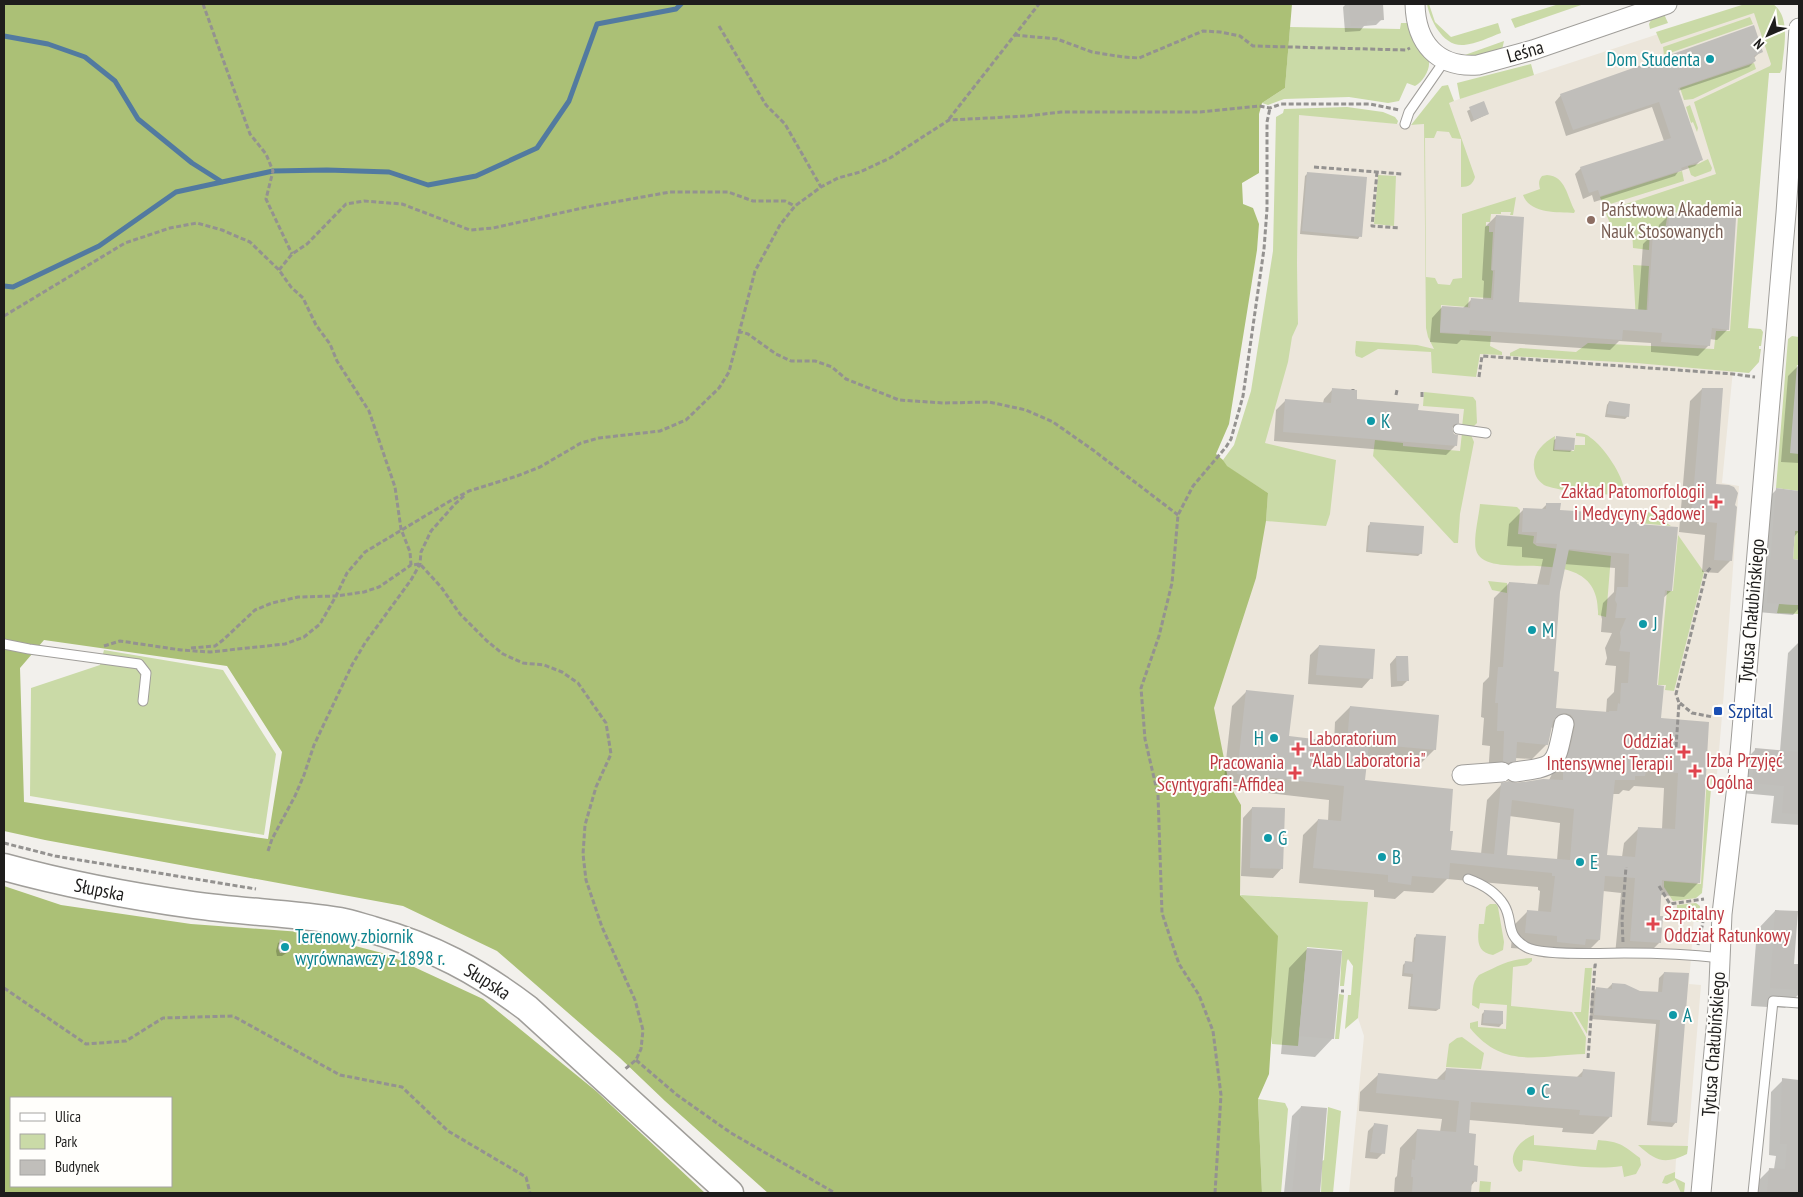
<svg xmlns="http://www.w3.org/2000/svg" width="1803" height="1197" viewBox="0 0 1803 1197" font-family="'PT Sans Narrow',sans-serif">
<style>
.built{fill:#ece6db}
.green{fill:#cadaa7}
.forest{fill:#abc076;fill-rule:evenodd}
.shadow{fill:#0003;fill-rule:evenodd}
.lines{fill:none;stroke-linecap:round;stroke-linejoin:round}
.stream{stroke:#527aa0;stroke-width:5}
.building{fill:#c0beba;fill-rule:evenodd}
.lane-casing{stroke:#a09e9a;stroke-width:11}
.street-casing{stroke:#a09e9a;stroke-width:21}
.secondary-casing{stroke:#a09e9a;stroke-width:29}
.path{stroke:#949290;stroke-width:3;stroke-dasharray:5 2.5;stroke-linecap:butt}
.lane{stroke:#fff;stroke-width:9}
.street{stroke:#fff;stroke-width:19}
.secondary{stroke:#fff;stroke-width:26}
.culture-dot{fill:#0f9aa8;stroke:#fffefb;stroke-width:2}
.education-dot{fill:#8d6e63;stroke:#fffefb;stroke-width:2}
.health-dot{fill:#e0444e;stroke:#fffefb;stroke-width:2}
.transit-dot{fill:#1a4fb4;stroke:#fffefb;stroke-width:2}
.labels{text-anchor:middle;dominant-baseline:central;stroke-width:4;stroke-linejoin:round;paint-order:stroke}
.street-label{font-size:19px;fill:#1e1d1c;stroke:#fffefb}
.culture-label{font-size:19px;fill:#0d838f;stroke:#fffefb;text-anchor:start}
.education-label{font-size:19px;fill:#785e54;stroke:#fffefb;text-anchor:start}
.health-label{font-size:19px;fill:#be3a42;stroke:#fffefb;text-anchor:end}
.transit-label{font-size:19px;fill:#164399;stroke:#fffefb;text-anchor:start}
</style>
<rect width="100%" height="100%" fill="#f2f0ec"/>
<path class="built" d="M1750,4l30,31 -11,37 -36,298 -11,113 17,3 -16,218h-5l-1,12h5l-5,58 -5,1 -9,113h-7l-7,96 12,1 -14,168 -11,6 -1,19 10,5 -1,10h-335l15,-157 -6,-18 10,-116 -190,-11 48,-425 72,-142 -1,-61 2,-149 112,11 13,-1 5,-15z"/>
<path class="green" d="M1427,4h2l6,18 16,15 47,-14 3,10c-11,4 -25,11 -37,12 -21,2 -34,-25 -37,-41z
M1559,4h25l-69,24 -4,-9z
M1745,4h28c19,14 10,45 9,65l-2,4h-11l-21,255 13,1 2,3 -2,14h-2v3h2l-2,13 -10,11 -113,-10 -126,-7v-3l10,-5 56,4 12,-9 126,6 2,-18h14l8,-114 -70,-5 -3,18 -15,-1 -1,21 -16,-2 -1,-20 -21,-2 -6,-15 111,-37 -22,-72 76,-36 1,-2 -17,-51 -93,31 -5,-12z
M1664,14l4,9 -18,6 -1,-5 3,-6z
M1750,17l3,7 -89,31 -1,-8z
M1401,23h8c0,16 11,26 20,39 1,8 -6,20 -14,24l-8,-3 -8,18 -11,2 -39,-6 -65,2 -16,6 -6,-2 23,-15 5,-61 110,2z
M1504,41l-2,9 -32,10 -8,-4z
M1754,63l2,6 -63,30 -9,1 -4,-12z
M1531,64l3,11 -74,24 -3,-16z
M1448,85l6,16 -5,2 26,74c-2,7 -6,10 -14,10v-48l-9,-1 -3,-6 -12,-1 -3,7h-9l1,139 9,1 3,6 12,1 3,-6 9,-1v-64l54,-17 -3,18h-3l1,-3h-10v2h-10l-1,8h-4v4h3v6h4l-2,38 2,1 -2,27 -22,-1 -1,10 -27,-2 -1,28 51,3 -1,10 12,6v3l-22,-1 -4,23 -44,-4 -1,-21 -53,-3 -16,9 -6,-2 -1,-4 1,-11 61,4 17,4 -6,-12 -2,-9 -2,-204 -13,1 31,-39z
M1690,105l8,23 -1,4 -4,-10 -2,1 -5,-16z
M1347,107l36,5 12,5 3,4 -1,3 -98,-9 -2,148 1,61 -6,13 -4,25 -23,81 71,17 -6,54 -4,12 -60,-5 2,-28 -42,-27 -3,-6 11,-15 17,-54 22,-140 3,-134 7,-4 1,-4z
M1708,159l4,9 -1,3 -16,6 -4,-2 -3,-9 10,-2z
M1682,171l2,10 -77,24h-4l-3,-8z
M1378,175l18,1 -2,50 -20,-2z
M1547,175c19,1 20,22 28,36l-1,2c-17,-1 -44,1 -51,-18l17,-6c-1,-5 -2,-8 2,-13z
M1633,265l16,1 -3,56h-10z
M1792,336l7,1v28h-2l-7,88 9,1v37l-23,-3 12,-149z
M1424,392l49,5 3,4 1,22 -4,4h-11l2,-18 -41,-3z
M1462,433l9,2 3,7 -14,72 -2,29h-4l-81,-87 2,-16 28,3v3l57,5z
M1576,433c6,0 11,1 15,5 12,8 33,38 33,53l-4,3c-13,2 -64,-3 -76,-9 -4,-3 -8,-7 -9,-12 -5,-17 6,-29 20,-37l-1,14 20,1 1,-6h10v-8l-9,-1z
M1480,504l37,3 3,3 -2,24 16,2 -1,7 4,3 74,10 -5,61 -8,-2c3,-80 -112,-28 -122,-65 -3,-11 3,-34 4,-46z
M1636,510l16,3 19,13 -32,-3v-7h-5z
M1795,531h4v29l-6,-1z
M1678,535l26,37 -30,119 -9,-1 1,-5h-8l9,-94h6z
M1488,581l19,2v10l-15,-3z
M1779,604l20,1v9l-22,-1z
M104,650l119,20 53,84 -12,81 -234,-39 1,-108 69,-23z
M1707,775l5,1 -10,117 -6,5 -23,3 -9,-14v-6l37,3z
M1241,895l127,7 -10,116 -13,11 3,-34h3l2,-29 -5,-7 -1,2 -3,25h-4l2,-36 -35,-3 -9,99 -26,-2 -10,-89z
M1696,903l4,3 -1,16 -10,-1 -2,-2 1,-8 -11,-2v-4z
M1490,904h6l2,3 6,35 -1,8 -10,5c-18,-3 -15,-17 -14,-31h5l2,-17z
M1532,958v3l-5,4 -14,2 -2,39 61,6 14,25 -1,17c-45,1 -81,16 -115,-26v-5l8,-2v6l28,2 1,-24 -27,-2 -1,6 -7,-4c1,-11 -1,-22 7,-30 21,-10 30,-16 53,-17z
M1585,968h7l-5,66 -13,-22h7z
M1339,994l5,1 -5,44h-4z
M1462,1037l22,16 -3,16 -35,-2 3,-23 8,-6z
M1258,1099l27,4 3,6 -7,84h-19z
M1328,1107l13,4 -8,82h-12l1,-32 2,-1z
M1534,1135v10l62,5 2,-10c23,2 23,4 42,18l1,7 -5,9 -12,3 -2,-11c-32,5 -66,-3 -99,-6l-1,11 -3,1c-15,-14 0,-32 15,-37z
M1638,1145l50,1 -1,8c-23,11 -31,7 -49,-9z
M1675,1172v6l10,5 -1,10h-3l-6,-13 -8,4 -5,-1 3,-7z
M1480,1181l11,1 -1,11h-11z"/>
<path class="forest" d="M4,4h1288l-7,84 -23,15 -3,11v59l-17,10 1,21 10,4 6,16 -2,26 -28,174 -13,30 7,6 4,6 41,27 -2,28 -10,57 -42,130 15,76 12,21 -1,90 38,41 -9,138 -11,25 4,94h-494l-103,-92 -45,-43 -123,-107 -94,-45 -358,-66 -41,-9zM44,640l183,26 55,86 -14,87 -244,-37 -4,-134z
M4,886l57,19 130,19 110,8 85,22 97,45 113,92 109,102h-701zM11,1098h160v88h-160z"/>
<path class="shadow" d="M1346,4h35l1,15 -6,6 -12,1 -4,5 -15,1 -2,-25z
M1761,51l-7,7 1,3 -6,6 -71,24 23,69 -6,6 -17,6 -3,4 -81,26 -2,-7 -9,4 -8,-25 6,-6 83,-27 -12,-34 -86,29 -11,-34 6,-7z
M1483,103l5,11 -17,8 -4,-11z
M1308,173l52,63 -2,3 -58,-5 5,-58z
M1669,215l59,114 -11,11 -8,-1v6l-11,11 -47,-4v-9l-32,-2 -9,9 -149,-10 -4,4 -27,-2 2,-24 10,-11 21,1 8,-8h12l1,-19 -2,-1 3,-53 11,-11 22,87 120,8 5,-67 10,-10h5l1,-9z
M1798,366l1,1v96l-18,-1 7,-86z
M1333,389l23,11 101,22 -6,7 2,5 3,2 -1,10 -9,9 -172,-14 2,-31 10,-10 37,3 1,-4z
M1702,389l13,96 19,20 -4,56 -12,12 -16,-1 3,-37 -26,-3 11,-131z
M1609,402l19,14 -3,3 -20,-2 2,-12z
M1557,438l15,12 -2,2 -17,-1 1,-11z
M1776,490l23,2v39l-6,7 -2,23h8v47l-6,7 -35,-3 9,-113z
M1547,504l12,7 61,6 16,8 35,66 -8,7 -7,88 4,33 48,4 -9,159 -15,15 -24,-2v47l-15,15 -30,-2 6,-62 -18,-2 -4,49 -15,15 -9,-1 -6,5 -27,-2 1,-7 -32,-2 2,-22 15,-15 10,1 2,-21 -2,-1v-3l-91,-8 -14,14 -29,-2 -9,8 -21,-2v-7l-75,-7 4,-48 15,-15 10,1 1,-21 -106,-12 9,-82 14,-14 42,45 46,6 1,-21 15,-15 85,42 -15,15 -54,-5 -3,23 85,50 2,19 31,3 6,-54 15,-16 47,-4 6,-12 1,-38 -5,-3 -4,17 -15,15 -17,-1 -1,2 -15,15 -11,1 2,-30 -8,-1 2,-27 -3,-1 2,-34 6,-6 5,-79 15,-15 28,2 6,-26 -21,-2v-10l-15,-1 2,-22 15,-15 17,1zM1564,564l51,4 -1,24 -11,11 -2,12 1,4 -1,13 11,1 -7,15 2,10 -2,7 11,1 -2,26 -7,7 -1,14 -51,-4 -2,-37 6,-80zM1634,786l30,2 -2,41 -23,-1 -15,15 -2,14 -17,-1 7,-62h7l4,-4 6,1zM1509,816l51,7 -3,37 -52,-4z
M1371,523l50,30 -3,3 -52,-4 2,-26z
M1799,642v183l-28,-2 3,-27 -32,-3 2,-32 12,-12 24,2 8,-98z
M1319,646l52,32 -9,10 -54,-4 2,-29z
M1396,657l12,23 -6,6 -11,1 -1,-23z
M1252,808l30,60 -9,10 -32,-2 2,-58z
M1775,911l17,54h7v29l-14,14 -34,-2 6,-76z
M1417,935l22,74 -3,2 -28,-2 3,-32 -9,-1 1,-11 3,-3 6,1 2,-25z
M281,941l7,11 -6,4h-5l-1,-5 2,-8z
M1307,949l26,89 -18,19 -34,-3 8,-86z
M1664,973l12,149 -4,5 -25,-2 9,-101 -66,-5 1,-26 5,-4h11l5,-5 27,8 19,1 1,-15z
M1485,1011l17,1v12l-3,3 -18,-2 1,-11z
M1446,1070l130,8 7,-7 27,46 -17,17 -31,-2 1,-4 -94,-8 -1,14 7,47 -4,5 -1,7h-76l1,-15 2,-2 3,-28 17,-18 23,2 2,-13 -83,-8 1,-19 18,-17 58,5z
M1783,1080l16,1v112h-42l1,-12 12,-12h4l2,-13 -7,-1 2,-63z
M1301,1107l25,2 -8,84h-34l8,-77z
M1374,1125l9,28 -6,6 -12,-1 3,-27z"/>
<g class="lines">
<path class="stream" d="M4,36l44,8 37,13 30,24 23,38 54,44 30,19
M4,286l9,1 86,-41 77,-54 97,-21 54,-1 62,2 39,13 48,-9 61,-28 32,-47 28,-77 79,-15 5,-5"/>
</g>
<path class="building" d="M1349,4h34l1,16 -17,1v4l-16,1z
M1754,25l9,27 -9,4 2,5 -78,27 25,72 -22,8 1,2 -82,26 -2,-6 -9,3 -9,-26 91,-29 -12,-36 -86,28 -13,-36z
M1484,101l5,13 -15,6 -5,-13z
M1307,172l60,5 -5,60 -60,-6z
M1669,213l67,5 -7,112 -17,-2 -2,18 -49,-4 1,-9 -39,-3 -1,10 -152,-10 -1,4 -29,-2 2,-26 28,2 1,-10 22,2 2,-30h-3l4,-55 28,2 -5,85 129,8 5,-78 15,1z
M1332,388l25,2v9l62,5 -1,6 41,4v9l-6,2 -1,4 2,5 4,1 -1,11 -174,-14 2,-33 46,4z
M1702,388h21l-7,96 13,1 5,2 4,6 -3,12 2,2 -5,54 -18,-1 3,-37 -26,-3z
M1609,401l21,3 -1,13 -22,-3z
M1556,436l19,2 -1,12 -19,-1z
M1776,488l23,3v40h-4l-2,28 6,1v45l-32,-2z
M1546,503h15l-1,7 62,4 -1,2 17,1 -1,7 41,3 -6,64 -7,-1 -3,32 -5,63 7,1 -3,32 48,4 -9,161 -38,-3 -2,36h3l-2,27 -31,-2 5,-63 -30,-2 -5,64 -14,-1 -1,6 -28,-3v-6l-32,-3 2,-23 24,2 4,-36h-3v-3l-102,-10 -1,16 -37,-3 -1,9 -23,-3v-7l-75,-7 5,-49 23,2 3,-35 -107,-12 9,-84 48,5 -5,41 58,7 3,-37 89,9 -3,35 -67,-6 -4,36 88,9 -3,42h3l-2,19 43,4 7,-71 8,-2 8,2 26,-4 20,1v-15l6,-13 6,-26 -1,-6 -3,-5 -5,-2 -6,1 -7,7 -5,24 -31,-3 -1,19 -8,2 -5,-2 1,-30h-7l1,-28h-3l3,-36h5l6,-85 40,3 8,-41 -21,-1 1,-11h-15l1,-24 23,1zM1569,549l60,5 -1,33h-11l-2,13 2,4 -2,14h11l-6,14 1,10 -2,9 11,1 -2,31h-7l-1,21 -2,-1 -1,8h-8v1l-53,-4 3,-36 -5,-1 6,-79zM1646,771l32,2 -3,56 -37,-2 -3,30 -28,-2 8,-75h20v-4h10zM1512,800l62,9 -4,51 -63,-5z
M1370,522l54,4 -2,28 -54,-4z
M1319,645l56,4 -2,30 -57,-4z
M1396,656h12l1,25h-12z
M1755,748l44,4v62l-17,-1 2,-27 -32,-3z
M1252,807l33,1 -2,61 -33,-1z
M1775,910l23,1 -4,53h5v26l-29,-2z
M1416,934l30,2 -6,73 -30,-3 3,-32 -9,-1 1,-12 9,1z
M280,939l9,4 3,4 -3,5 -9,1 -2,-5z
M1307,948l35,3 -8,88 -35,-3z
M1664,972l25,1 -12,150 -26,-2 9,-101 -66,-5 2,-28 16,2v-6l13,1 15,7 22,1z
M1484,1010l19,1v13l-20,-1z
M1446,1068l136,9 1,-8 32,3 -3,45 -33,-2 1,-5 -109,-8 -2,31 7,1 -2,31 4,1 -1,16 -5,-1 -1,12h-59l1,-16h-2l1,-18 3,1 2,-31 39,3 3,-31 -83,-8 2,-20 67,7z
M1782,1078l17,2v113h-32l2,-25 16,1 2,-25h-7z
M1301,1106l26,2 -7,85h-28z
M1374,1123l14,2 -3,29 -15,-2z"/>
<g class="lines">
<defs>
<path id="lane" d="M1405,124l4,-12 36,-52
M1458,429l28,4
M4,644l25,5 110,15 7,9 -3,28
M1468,879c14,5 28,13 36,26 10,16 0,29 22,42 15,9 78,6 98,6 32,0 64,1 95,5
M1753,1193l20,-192 26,2"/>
<path id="street" d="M1415,4c1,39 22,64 63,61l55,-15 134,-46
M1515,772c43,-6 40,-6 49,-48
M1462,775l40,-3
M1701,1193l17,-186 4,-93 16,-137 48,-564 13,-185"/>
<g id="secondary">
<path id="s1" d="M4,867c62,17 125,29 189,38 49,7 98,8 147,16 11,2 22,6 33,9 60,17 105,41 154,78l203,185"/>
</g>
</defs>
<use href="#lane" class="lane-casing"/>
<use href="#street" class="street-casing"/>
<use href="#secondary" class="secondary-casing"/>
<path class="path" d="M203,4l47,130 16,20 7,17 -7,28 26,55
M719,26l47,79 19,19 36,63
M1015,35l42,4 35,13 31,5 16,1 64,-27 17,1 20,4 13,10 153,4 4,-2
M949,119l90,-115
M1314,167l88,7
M1377,172l-5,54 28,2
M279,270l13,-16 15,-10 39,-40 18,-3 38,3 68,26 23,-2 94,-21 83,-15h58l25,9h32l10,5
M4,316l121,-73 45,-15 27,-5 25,7 28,12 29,28 12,17 12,11 13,27 14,19 7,17 32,50 26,76 6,42 9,23 1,13 9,-1 21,23 19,27 27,27 16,13 20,9 21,2 18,7 16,11 28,40 5,31 -15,33 -11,38 -2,29 3,26 16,47 33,73 8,30 -2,19 -5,11 -12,10
M738,331l10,3 28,20 15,7h24l17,6 14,12 53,21 45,3 45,-1 37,8 27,12 40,28 85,65
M1479,377l3,-21 251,18 22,3
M1353,390v-1
M1396,395l1,-5
M1422,397v-5
M104,646l16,-5 61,9 29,2 75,-8 19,-7 16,-13 16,-28 11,-23 18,-21 85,-51 19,-10 48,-15 23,-9 41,-24 18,-5 61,-7 26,-11 33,-32 10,-16 26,-101 25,-46 15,-19 26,-19 17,-9 22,-6 30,-14 59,-38 78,-4 34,-4h139l59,-6 11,2 11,-4h89l29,6
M191,648l24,-2 8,-6 32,-30 17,-7 26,-6 38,-1 28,-4 15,-5 32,-22
M1680,703l12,10 21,4
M1676,747l3,-44 -3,-9 30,-121 6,-7
M4,843l51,13 201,33
M268,851l4,-12 23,-43 9,-21 10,-30 38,-80 13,-22 46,-63 9,-16 1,-12 10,-21 24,-27 10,-9
M1659,886l11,18 34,-5
M1623,942l-1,-22 4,-53
M1698,945l5,-23
M4,988l82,56 40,-3 37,-23 70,-2 107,59 62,12 46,44 78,46 4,16
M1341,991h3
M1588,1058l7,-93h2
M636,1060l41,35 54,38 104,60
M1215,1193l6,-98 -8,-64 -14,-36 -20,-31 -17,-51 -4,-118 -13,-56 -4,-51 18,-52 13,-53 6,-68 15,-29 33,-39 5,-8 12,-43 21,-147 3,-40v-87l3,-14"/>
<use href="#lane" class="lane"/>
<use href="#street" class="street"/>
<use href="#secondary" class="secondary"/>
</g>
<g class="culture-dot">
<circle cx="1710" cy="59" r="5"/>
<circle cx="1371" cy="421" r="5"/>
<circle cx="1643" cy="624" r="5"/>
<circle cx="1532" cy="630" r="5"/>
<circle cx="1274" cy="738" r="5"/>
<circle cx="1268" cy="838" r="5"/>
<circle cx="1382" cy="857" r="5"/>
<circle cx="1580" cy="862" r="5"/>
<circle cx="285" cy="947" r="5"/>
<circle cx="1673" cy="1015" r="5"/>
<circle cx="1531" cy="1091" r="5"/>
</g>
<circle class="education-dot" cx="1591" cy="220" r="5"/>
<g class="health-dot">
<path d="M1713.5 494.5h5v5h5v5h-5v5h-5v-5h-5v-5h5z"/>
<path d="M1295.5 741.5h5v5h5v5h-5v5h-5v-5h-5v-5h5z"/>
<path d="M1681.5 744.5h5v5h5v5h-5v5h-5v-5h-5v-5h5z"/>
<path d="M1692.5 763.5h5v5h5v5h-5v5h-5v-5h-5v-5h5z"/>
<path d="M1292.5 765.5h5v5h5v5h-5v5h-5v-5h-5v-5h5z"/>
<path d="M1650.5 916.5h5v5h5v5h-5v5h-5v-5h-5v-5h5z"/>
</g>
<rect class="transit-dot" x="1713" y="706" width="10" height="10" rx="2.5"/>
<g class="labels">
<g class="street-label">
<text transform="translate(1525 51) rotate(-16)">Leśna</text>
<text transform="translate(1751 611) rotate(-85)">Tytusa Chałubińskiego</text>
<text stroke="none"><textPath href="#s1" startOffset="98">Słupska</textPath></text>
<text stroke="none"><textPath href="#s1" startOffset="501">Słupska</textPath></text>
<text transform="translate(1713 1044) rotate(-86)">Tytusa Chałubińskiego</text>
</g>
<g class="culture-label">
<text x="1700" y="59" text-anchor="end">Dom Studenta</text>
<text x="1381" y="421">K</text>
<text x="1653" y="624">J</text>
<text x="1542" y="630">M</text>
<text x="1264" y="738" text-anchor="end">H</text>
<text x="1278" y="838">G</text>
<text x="1392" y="857">B</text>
<text x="1590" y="862">E</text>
<text x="295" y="936">Terenowy zbiornik<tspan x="295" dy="22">wyrównawczy z 1898 r.</tspan></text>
<text x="1683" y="1015">A</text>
<text x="1541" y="1091">C</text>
</g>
<g class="education-label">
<text x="1601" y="209">Państwowa Akademia<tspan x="1601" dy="22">Nauk Stosowanych</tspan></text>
</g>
<g class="health-label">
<text x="1705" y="491">Zakład Patomorfologii<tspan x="1705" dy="22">i Medycyny Sądowej</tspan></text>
<text x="1309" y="738" text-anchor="start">Laboratorium<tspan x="1309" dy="22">"Alab Laboratoria"</tspan></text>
<text x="1673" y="741">Oddział<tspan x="1673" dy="22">Intensywnej Terapii</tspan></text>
<text x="1706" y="760" text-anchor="start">Izba Przyjęć<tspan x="1706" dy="22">Ogólna</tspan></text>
<text x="1284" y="762">Pracowania<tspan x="1284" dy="22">Scyntygrafii-Affidea</tspan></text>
<text x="1664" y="913" text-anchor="start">Szpitalny<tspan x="1664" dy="22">Oddział Ratunkowy</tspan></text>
</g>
<g class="transit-label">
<text x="1728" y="711">Szpital</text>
</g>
</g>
<rect width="1803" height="1197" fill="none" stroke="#1e1d1c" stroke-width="10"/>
<rect x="10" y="1097" width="162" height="90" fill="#fffefb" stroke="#a5a4a2"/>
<rect x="20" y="1113" width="25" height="8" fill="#ffffff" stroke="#a5a4a2"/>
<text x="55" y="1122" font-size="15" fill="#1e1d1c">Ulica</text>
<rect x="20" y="1134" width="25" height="15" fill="#cadaa7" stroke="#a5a4a2"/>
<text x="55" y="1147" font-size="15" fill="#1e1d1c">Park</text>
<rect x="20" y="1160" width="25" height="15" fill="#c0beba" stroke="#a5a4a2"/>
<text x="55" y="1172" font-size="15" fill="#1e1d1c">Budynek</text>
<g transform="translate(1768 35) rotate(225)" stroke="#fffefb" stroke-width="4" paint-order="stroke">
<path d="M0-4L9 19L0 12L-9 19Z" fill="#1e1d1c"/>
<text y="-8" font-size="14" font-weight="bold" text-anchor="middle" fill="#1e1d1c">N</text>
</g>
</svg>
